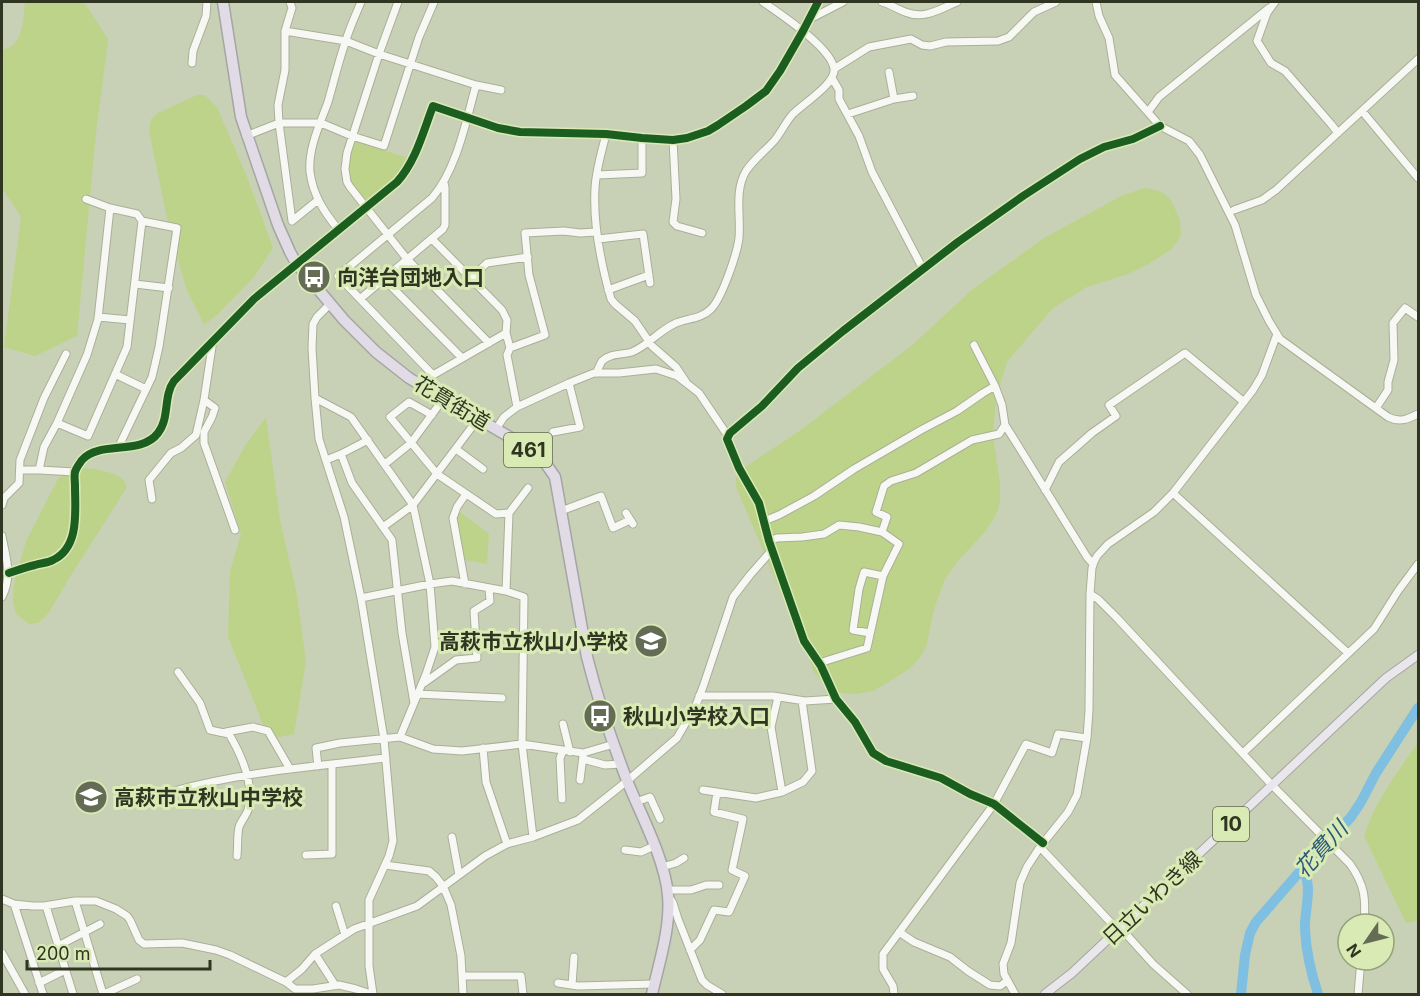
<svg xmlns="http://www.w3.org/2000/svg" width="1420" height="996" viewBox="0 0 1420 996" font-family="Inter,'Noto Sans JP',sans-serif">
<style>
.green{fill:#bed38a}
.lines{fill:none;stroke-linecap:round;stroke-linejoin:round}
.river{stroke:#7ebfe2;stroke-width:10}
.minor-casing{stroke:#a9af99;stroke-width:9}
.major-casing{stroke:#a6a4a5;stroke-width:10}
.highway-casing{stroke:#a6a4a5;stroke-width:13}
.minor{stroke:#f7f8f4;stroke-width:7}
.major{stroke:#e9e7eb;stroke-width:8}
.highway{stroke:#e1dbe5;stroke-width:10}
.cycleway-casing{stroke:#d9eab5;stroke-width:11}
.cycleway{stroke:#1b5e20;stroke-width:8}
.labels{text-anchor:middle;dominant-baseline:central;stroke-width:6;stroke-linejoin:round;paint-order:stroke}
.shield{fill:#d9eab5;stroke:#626b4d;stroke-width:1.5}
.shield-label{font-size:20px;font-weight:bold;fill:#2f3521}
.poi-label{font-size:21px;font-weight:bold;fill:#2f3521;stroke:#d9eab5;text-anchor:start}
.street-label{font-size:21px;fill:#2f3521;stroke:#d9eab5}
.water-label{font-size:22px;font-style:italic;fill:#2a587a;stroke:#d9eab5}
</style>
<rect width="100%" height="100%" fill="#c8d1b5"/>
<path class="green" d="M25,2h59l24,37 -12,94 -19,203 -42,20 -31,-9 17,-130 -19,-29v-138c22,-4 21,-30 23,-48z
M197,95h8l12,12 30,70 26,71 -19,29 -36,37 -14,11 -18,-37 -19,-70 -18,-87 2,-12 7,-6z
M351,140l57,18 1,8 -9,13 -35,28 -19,-32z
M1145,188l11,2 9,4 7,8 8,18 1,15 -9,14 -25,16 -19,9 -41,13 -34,21 -46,54 -11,35 -3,39 7,47v20l-5,14 -11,16 -27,29 -12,17 -11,30 -8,39 -8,12 -9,9 -22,14 -14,8 -17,3 -15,-1 -17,-9 -10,-12 -7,-19 -71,-166v-9l9,-11 53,-35 113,-86 62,-57 71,-51 79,-43z
M266,417l14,103 17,75 9,66 -12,73 -25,5 -41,-102 2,-66 11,-37 -16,-52 20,-36z
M74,467c12,1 39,3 48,12 3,2 3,5 5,8l-57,90 -22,37 -10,9 -9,1 -13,-10 -3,-13 1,-17 12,-43 32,-62 11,-10z
M460,512l29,22 -2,30 -22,-4 -9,-38z
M1418,742v178l-12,3 -42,-87c11,-35 34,-64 54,-94z"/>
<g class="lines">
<path class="river" d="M1302,869c12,16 2,41 3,60 1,23 6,44 13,65
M1241,994l4,-39 5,-22 6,-11 46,-53 49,-52 10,-15 15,-29 42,-65"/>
<defs>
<path id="minor" d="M398,2l-19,52 -32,99 -2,16 2,13 3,5 57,72 82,84
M882,2c8,2 15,7 23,10 19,8 35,-3 52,-10
M1096,2l3,14 10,22 6,37 45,51 29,15 11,14 35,70 21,70 13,26 11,18 108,78c12,6 20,2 30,-3
M1275,2l-8,11 -10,28 14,22 14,8 46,53 7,9
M808,20l35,-18
M285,31l7,-23 -2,-6
M192,63l1,-12 13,-35 1,-14
M834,69l35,-22 42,-8 11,6 8,1 16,-4 52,-1 11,-4 25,-25 22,-10
M889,72l5,27
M832,78l7,12v9l20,37 13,36 51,97
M1362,111l56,67
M1148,112l11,-15 110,-89
M848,114l46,-15 19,-3
M606,134c-4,17 -10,36 -11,54 -2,36 6,76 16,111l4,5 20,17 17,25 24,21 10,15
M246,136l33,-13 -1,-18 7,-35v-39l61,10 33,13 97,31 25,5
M673,140l3,59 -3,23 4,4 25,7
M597,175l45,-2v-35
M86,199l24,9
M318,200l-26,21 -13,-98h42l31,13 32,10 35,-109 15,-35
M1234,210l28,-10 14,-10 142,-131
M338,229c-14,-17 -25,-34 -28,-57 -2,-24 10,-48 18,-70 6,-21 11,-42 18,-62 4,-13 10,-26 15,-38
M432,239l70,71 5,10 -1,13 -73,42 -95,-99 94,-78c25,-29 34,-77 44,-113
M598,239l45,-5 7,49
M471,278l16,-15 41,-6
M384,279l78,79
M135,284l34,4
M608,290l41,-15
M360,299l83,-70 2,-4v-38l-1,-4
M330,304l-13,13 -4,7 -1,24 3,50 4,41 25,78 17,81 23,141 9,102 -4,15 -20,44v66l4,28
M98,317l32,3
M506,333l4,15 -3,7 10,52
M974,345l21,41 7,19 3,20 7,11 75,121 6,7
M510,348l35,-13 -16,-60 -4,-42 39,-2 16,2 16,-1
M596,373c2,-3 4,-9 6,-12 8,-8 20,-6 30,-9 15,-6 27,-21 42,-28 12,-6 26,-4 37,-15 11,-11 26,-55 28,-71 2,-22 -5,-47 7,-67 8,-12 19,-20 28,-30 7,-8 11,-18 18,-26 9,-10 44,-31 42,-46 -2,-21 -54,-55 -71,-67
M115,374l31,15
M315,398l36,19 62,88 17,79 5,63 -9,27 -26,63 -60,6 -24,5 2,18
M204,400l11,8 -3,9 -8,15v11l31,87
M1376,408l12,-18v-8l6,-22 -1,-37 12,-15 13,9
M432,415l-23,-13 -19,15 47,57 59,40 13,-1 -3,78
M57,423l31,13 39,-89 15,-126
M496,429l8,-12 13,-10 52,-24 25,-10h25l37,-4 21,7 22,17 29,43
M553,432l27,-5 -11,-44
M456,449l27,20
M341,454l27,-14
M326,460l15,-6 11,29 40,57 10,93 12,70
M385,464l26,-21 33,-45
M20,470h19
M75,472l-36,-2 5,-23 13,-24 30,-68 11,-36 12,-111 27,6 5,7 35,7 -18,119 -7,30 -34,71
M1045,490l14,-28 33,-29 24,-17 -7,-11 76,-52 59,49
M1173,493l175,160
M152,499l-3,-19 22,-27 10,-5 15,-13 8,-35 9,-60
M2,505l2,-7 15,-15 1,-23 24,-62 22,-44
M561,511l40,-15 12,32 17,-8
M509,513l19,-25
M626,513l7,11
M764,521l15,-6 35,-19 40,-27 67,-39 36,-19 26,-18 12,-7
M383,527l30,-22 65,-86
M882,532l5,-15 -11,-5 8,-26 7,-5 25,-8 56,-33 27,-6 6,-9
M2,536c4,23 11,39 0,61
M769,541l8,-3 25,-1 22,-3 15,-9 20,2 23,5 17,12 -16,32 -16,72 -48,15
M9,573c9,-3 17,-6 26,-8 6,-2 13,-2 18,-5 27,-13 22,-49 22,-74 0,-4 -1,-10 0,-14 1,-4 5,-9 7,-12 17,-20 59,-4 76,-27 12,-15 5,-37 16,-52l80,-82 143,-117c19,-21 26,-50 36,-76l65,22 22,4 86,2 36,4 31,2 14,-2 21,-7 10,-6 28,-19 20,-15 14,-20 23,-40 15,-29
M465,584l-12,-66 4,-11 9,-13
M1090,594l8,5 19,19 155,167 78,79c15,21 16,35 14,60
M361,598l69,-14 22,-3 54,10 18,6 -2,147 11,93
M870,633l-17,-3 6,-41 5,-17 19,4
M178,672l22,31 10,27 19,4c13,22 26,50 19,76 -2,6 -7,11 -9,17 -2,9 -1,20 -2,29
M424,683l32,-23 21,-2 -3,-47 16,-10 -1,-13
M417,694l85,4
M699,696h74l32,5 31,-2
M778,697l-7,30 11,65
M563,724l7,28
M226,732l27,-5 15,4 22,38
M400,737l33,12 29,2 60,-7 61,9 31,-9
M483,748l3,34 21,62
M1243,753l131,-124 24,-38 20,-27
M583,759l22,6 16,-1
M580,780l3,-24
M703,790l53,8 26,-6 21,-10 9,-11 -10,-70
M174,791c69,-19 141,-25 212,-33
M562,799l-2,-41 3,-7
M636,802l14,-5 10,22
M452,837l7,38
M1043,843l-49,-39 -24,-10 -29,-16 -55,-17 -13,-8 -18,-31 -19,-23 -15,-33 -17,-25 -35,-100 -10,-38 -20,-35 -12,-29 3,-6 32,-27 36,-38 45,-37 115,-89 65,-46 57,-37 24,-12 29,-8 27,-13
M1040,847l74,79 12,8 27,30 34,30
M625,850l16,2 13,-6
M306,855l26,-1v-90
M385,865l44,6 7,6 7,9 8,19 10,51 2,38
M662,867l14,-4 8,-5
M667,890h24l15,-5h13
M669,897l4,6 5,16 24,61 5,5 15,9
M2,899l12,5 19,2h11l31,-5h21l20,8 11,7 3,4 9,20 5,4 38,-1 34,7 14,5 56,27 16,-13 13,-15 39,-25 63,-23 68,-50 22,-12 26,-7 45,-17 49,-39 50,-43 19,-33 7,-18 30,-90 17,-22 22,-25
M75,901l28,93
M14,904l29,90
M46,906l27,88
M336,906l9,29
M899,932l15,10 36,15 18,14 22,14 10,1 7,-5
M58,946l42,-22
M690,950l10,-10 14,-30 15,2 16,-36 -13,-6 11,-51 -29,-7 3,-20
M2,953l23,41
M315,954l20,31
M462,976h59l2,18
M286,982l9,7h18l26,-4 17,4 15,5
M39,983l26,-13
M558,983l20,3 76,-2
M572,985l2,-28
M104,994l33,-15
M894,994l-1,-8 -10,-17v-15l111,-150 32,-60 26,9 6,-19 29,4
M1015,994l-11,-20 -1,-10 8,-21 9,-60 7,-16 13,-20 28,-35 9,-17 10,-57 2,-28 1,-116 2,-26 2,-6 3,-6 11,-12 46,-32 19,-19 80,-103 9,-15 15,-41
M1358,994l3,-34"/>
<path id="major" d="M1045,994l27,-21 314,-295 32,-23"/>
<path id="highway" d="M223,2l18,115 37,108 12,27 6,11 48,57 32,32 33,26 109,64 28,22 9,13 32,180c11,43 25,85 41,126 14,34 37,77 40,112 3,32 -9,68 -16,99"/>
</defs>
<use href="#minor" class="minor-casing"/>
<use href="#major" class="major-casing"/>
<use href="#highway" class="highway-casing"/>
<use href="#minor" class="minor"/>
<use href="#major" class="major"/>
<use href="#highway" class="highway"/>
<defs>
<path id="cycleway" d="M9,573c9,-3 17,-6 26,-8 6,-2 13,-2 18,-5 27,-13 22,-49 22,-74 0,-4 -1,-10 0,-14 1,-4 5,-9 7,-12 17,-20 59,-4 76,-27 12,-15 5,-37 16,-52l80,-82 143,-117c19,-21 26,-50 36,-76l65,22 22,4 86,2 36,4 31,2 14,-2 21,-7 10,-6 28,-19 20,-15 14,-20 23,-40 15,-29
M1043,843l-49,-39 -24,-10 -29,-16 -55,-17 -13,-8 -18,-31 -19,-23 -15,-33 -17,-25 -35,-100 -10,-38 -20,-35 -12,-29 3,-6 32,-27 36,-38 45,-37 115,-89 65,-46 57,-37 24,-12 29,-8 27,-13"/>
</defs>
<use href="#cycleway" class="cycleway-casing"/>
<use href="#cycleway" class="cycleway"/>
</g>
<defs>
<symbol id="bus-disc" viewBox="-11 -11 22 22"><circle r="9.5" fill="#656c55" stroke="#d9eab5"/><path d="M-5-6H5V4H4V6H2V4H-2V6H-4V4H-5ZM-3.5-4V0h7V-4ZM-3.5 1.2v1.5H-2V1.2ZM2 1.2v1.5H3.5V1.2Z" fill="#fff"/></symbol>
<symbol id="school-disc" viewBox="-11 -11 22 22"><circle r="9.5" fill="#656c55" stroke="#d9eab5"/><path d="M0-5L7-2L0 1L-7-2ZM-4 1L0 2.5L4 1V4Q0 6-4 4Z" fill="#fff"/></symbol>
</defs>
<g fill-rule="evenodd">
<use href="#bus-disc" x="295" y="258" width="38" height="38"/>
<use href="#school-disc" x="632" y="622" width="38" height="38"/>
<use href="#bus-disc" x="581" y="697" width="38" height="38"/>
<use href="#school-disc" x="72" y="778" width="38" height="38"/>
</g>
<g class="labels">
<g class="shield">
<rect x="504" y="433" width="48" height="34" rx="4.5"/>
<rect x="1213" y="807" width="36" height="34" rx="4.5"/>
</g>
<g class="shield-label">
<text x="528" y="450">461</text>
<text x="1231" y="824">10</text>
</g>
<g class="poi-label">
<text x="337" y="277">向洋台団地入口</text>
<text x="628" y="641" text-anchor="end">高萩市立秋山小学校</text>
<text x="623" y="716">秋山小学校入口</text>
<text x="114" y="797">高萩市立秋山中学校</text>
</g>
<g class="street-label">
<text transform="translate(452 403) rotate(31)">花貫街道</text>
<text transform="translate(1152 898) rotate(-43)">日立いわき線</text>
</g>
<g class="water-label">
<text transform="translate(1321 849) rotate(-48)">花貫川</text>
</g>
</g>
<rect width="1420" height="996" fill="none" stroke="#2f3521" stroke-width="6"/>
<g transform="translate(1366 942) rotate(235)"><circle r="28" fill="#d9eab5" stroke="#95a27a" stroke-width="1.5"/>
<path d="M0-4.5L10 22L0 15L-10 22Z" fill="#656c55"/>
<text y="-9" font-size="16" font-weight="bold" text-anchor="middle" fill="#2f3521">N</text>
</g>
<path d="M27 960v9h183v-9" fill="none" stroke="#2f3521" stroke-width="3"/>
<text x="36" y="960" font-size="18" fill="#2f3521" stroke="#d9eab5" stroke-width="4.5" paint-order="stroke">200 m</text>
</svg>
